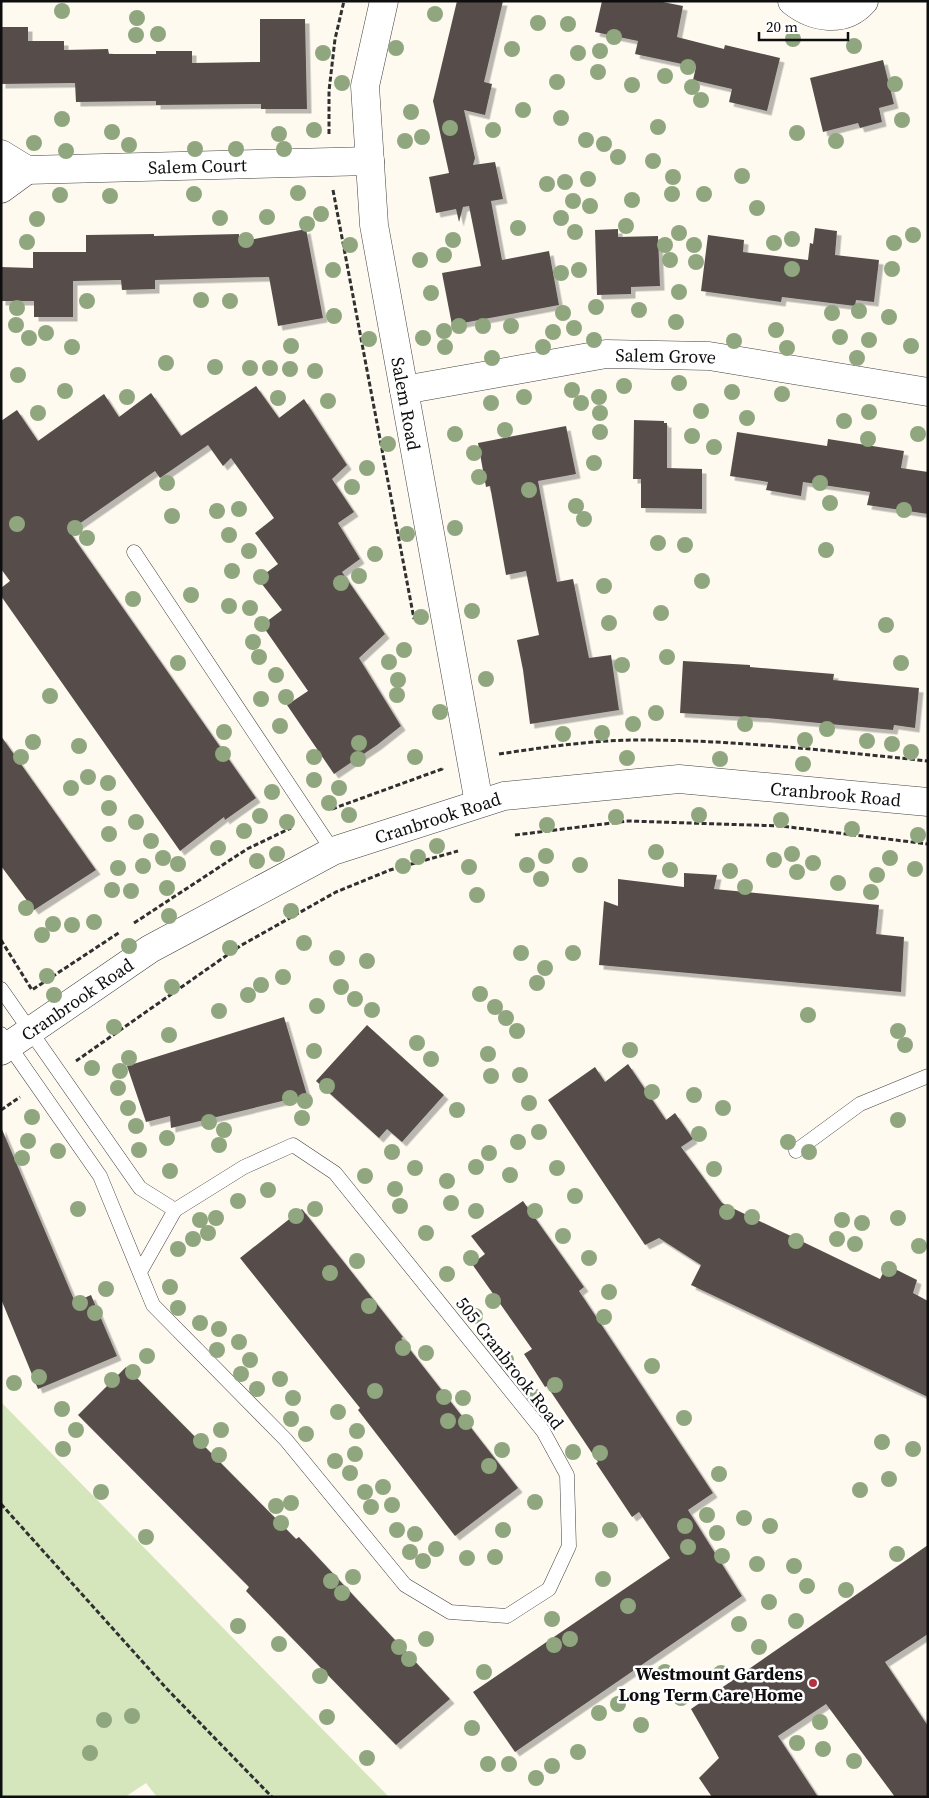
<svg xmlns="http://www.w3.org/2000/svg" width="929" height="1798" viewBox="0 0 929 1798" font-family="'Source Serif 4',serif">
<style>
.green{fill:#d5e6bc}
.building{fill:#564e4b;filter:url(#shadow)}
.lines{fill:none;stroke-linecap:round;stroke-linejoin:round}
.service-casing{stroke:#414141;stroke-width:15}
.minor-casing{stroke:#414141;stroke-width:29}
.tertiary-casing{stroke:#414141;stroke-width:29}
.path{stroke:#303030;stroke-width:3;stroke-dasharray:5 2.5;stroke-linecap:butt}
.service{stroke:#fff;stroke-width:14}
.minor{stroke:#fff;stroke-width:28}
.tertiary{stroke:#fff;stroke-width:28}
.tree{fill:#8fa67f}
.poi-dot{fill:#b33141;stroke:#fff;stroke-width:2}
.labels{text-anchor:middle;dominant-baseline:central;stroke-width:5;stroke-linejoin:round;paint-order:stroke}
.street-label{font-size:18px;fill:#0e0e0e;stroke:#fff}
.poi-label{font-size:18px;font-weight:bold;fill:#0e0e0e;stroke:#fff;text-anchor:end}
</style>
<defs>
<filter id="shadow"><feDropShadow dx="4.5" dy="4.5" stdDeviation="0" flood-color="#0004"/></filter>
</defs>
<rect width="100%" height="100%" fill="#fefaf0"/>
<path class="green" d="M1,1402l388,395h-232l-11,-14 -21,14h-124z"/>
<path class="building" d="M457,1h46l-19,81 8,2 -7,31 -21,-5 11,48 -2,7 22,-3 8,37 -12,2 11,59 47,-9 10,54 -107,20 -10,-52 39,-7 -12,-60 -6,1 -4,15 -3,-13 -20,4 -7,-36 20,-4 -16,-72z
M602,1h56l25,5 -6,31 47,12 1,-4 55,13 -13,53 -38,-9 3,-13 -39,-9 3,-13 -61,-13 3,-13 -43,-9z
M260,19h45l2,90h-46v-5l-105,1v-4l-80,1 -1,-19 -74,1v-57h27v14h36v9l44,-1 1,5h47v-3h36v12l68,-1z
M883,60l11,44 -15,4 3,14 -22,6 -2,-5 -35,9 -13,-54z
M815,228l22,3 -2,24 44,5 -5,42 -18,-2 -1,6 -73,-9 -1,5 -80,-11 7,-56 36,5 -1,12 65,8 2,-17 3,1z
M306,229l17,89 -45,8 -9,-49 -114,3v9l-33,1 -1,-10 -48,1v36h-39v-16h-33v-34l32,1v-16h53v-17l68,-1v2l85,-2v8z
M618,229v8l40,-1 2,50 -29,1v7l-34,1 -2,-65z
M256,386l23,32 25,-19 43,66 -15,14 22,33 -16,11 22,36 -18,13 43,62 -26,24 42,68 -24,19 -43,29 -47,-69 21,-14 -46,-66 20,-15 -24,-31 20,-15 -23,-31 19,-15 -43,-60 -8,8 -15,-21 -48,33 -5,-7 -86,60 187,267 -31,22 -1,-3 -44,34 -179,-255v-8l9,-7 -9,-12v-148l16,-11 21,31 66,-47 15,23 32,-24 30,43z
M634,420l30,1v2h3v45l35,1v40l-61,-1v-29h-8z
M566,426l10,48 -38,7 19,101 16,-3 16,79 22,-3 8,55 -89,14 -7,-54 -6,-30 22,-5 -13,-64 -20,4 -16,-89 -4,1 -8,-44z
M737,432l90,14 1,-7 76,12 -3,17 27,4v42l-61,-9 3,-13 -67,-10 -2,14 -35,-6 2,-8 -38,-6z
M683,661l67,4v2l84,7 -1,6 86,8 -4,40 -21,-3 -1,5 -127,-12 -86,-5z
M1,736l95,134 -62,40 -33,-44z
M684,873l33,2 -3,14 165,16 -3,29 28,3 -3,55 -302,-27 5,-64 14,5v-27l66,8z
M284,1017l23,78 -136,33 -1,-12 -24,6 -19,-56z
M367,1025l77,70 -42,47 -15,-13 -8,9 -63,-57z
M628,1064l38,56 9,-7 18,26 -12,8 41,56 158,76 7,-14 30,15 -4,13 15,8v96l-237,-112 10,-20 -42,-27 -14,7 -97,-145 47,-33 10,15z
M1,1127l74,175 16,-7 26,61 -79,33 -37,-90z
M523,1201l61,86 -5,4 134,202 -25,17 54,86 -227,156 -42,-60 197,-134 -31,-46 -7,5 -36,-54 2,-1 -51,-76 -2,1 -21,-33 8,-5 -60,-85 13,-10 -14,-18z
M302,1209l101,128 -2,1 117,150 -63,48 -97,-126 2,-2 -120,-150z
M126,1367l170,172 3,-2 151,162 -54,46 -150,-154 3,-4 -171,-172z
M928,1545v89l-43,28 43,64v71h-33l-69,-93 -48,32 40,61h-106l-13,-19 20,-20 -28,-49z"/>
<g class="lines">
<defs>
<path id="service" d="M134,552l199,299
M1,989l139,199 35,22
M1,1034l99,142 53,129 133,135 119,145 45,27 57,4 42,-27 20,-43 -2,-71 -24,-44 -208,-258 -42,-28 -49,22 -69,43 -35,62
M796,1151l64,-47 68,-28"/>
<g id="minor">
<path id="s1" d="M384,1l-19,85 9,139 105,578"/>
<path d="M792,1c21,17 52,23 72,0"/>
<path id="s2" d="M1,154l26,16 343,-9"/>
<path d="M1,189l26,-19"/>
<path id="s3" d="M404,390l202,-36 103,2 219,36"/>
</g>
<g id="tertiary">
<path id="s4" d="M1,1051l149,-102 183,-98 171,-55 175,-17 249,23"/>
</g>
</defs>
<use href="#service" class="service-casing"/>
<use href="#minor" class="minor-casing"/>
<use href="#tertiary" class="tertiary-casing"/>
<path class="path" d="M329,134v-43l6,-52 9,-38
M333,190l81,429
M499,754c47,-7 94,-14 140,-14 97,0 193,11 289,21
M332,809l110,-40v-2
M515,835l113,-14 153,5 147,18
M134,923l113,-74 44,-21
M1,940l31,50 88,-58
M76,1061l164,-115 96,-54 54,-22 68,-19
M1,1110l19,-13
M1,1504l166,185 105,108"/>
<use href="#service" class="service"/>
<use href="#minor" class="minor"/>
<use href="#tertiary" class="tertiary"/>
</g>
<g class="tree">
<circle cx="62" cy="11" r="8"/>
<circle cx="435" cy="14" r="8"/>
<circle cx="137" cy="18" r="8"/>
<circle cx="538" cy="23" r="8"/>
<circle cx="568" cy="24" r="8"/>
<circle cx="158" cy="34" r="8"/>
<circle cx="136" cy="35" r="8"/>
<circle cx="614" cy="37" r="8"/>
<circle cx="793" cy="39" r="8"/>
<circle cx="854" cy="46" r="8"/>
<circle cx="396" cy="48" r="8"/>
<circle cx="512" cy="49" r="8"/>
<circle cx="600" cy="51" r="8"/>
<circle cx="323" cy="53" r="8"/>
<circle cx="578" cy="53" r="8"/>
<circle cx="688" cy="67" r="8"/>
<circle cx="598" cy="72" r="8"/>
<circle cx="665" cy="76" r="8"/>
<circle cx="557" cy="82" r="8"/>
<circle cx="342" cy="83" r="8"/>
<circle cx="895" cy="84" r="8"/>
<circle cx="632" cy="85" r="8"/>
<circle cx="692" cy="87" r="8"/>
<circle cx="701" cy="100" r="8"/>
<circle cx="523" cy="110" r="8"/>
<circle cx="411" cy="112" r="8"/>
<circle cx="561" cy="118" r="8"/>
<circle cx="62" cy="119" r="8"/>
<circle cx="902" cy="120" r="8"/>
<circle cx="658" cy="127" r="8"/>
<circle cx="450" cy="128" r="8"/>
<circle cx="314" cy="130" r="8"/>
<circle cx="493" cy="130" r="8"/>
<circle cx="112" cy="132" r="8"/>
<circle cx="797" cy="133" r="8"/>
<circle cx="279" cy="134" r="8"/>
<circle cx="422" cy="137" r="8"/>
<circle cx="586" cy="140" r="8"/>
<circle cx="405" cy="141" r="8"/>
<circle cx="836" cy="141" r="8"/>
<circle cx="34" cy="143" r="8"/>
<circle cx="604" cy="144" r="8"/>
<circle cx="129" cy="145" r="8"/>
<circle cx="195" cy="149" r="8"/>
<circle cx="236" cy="149" r="8"/>
<circle cx="284" cy="149" r="8"/>
<circle cx="66" cy="151" r="8"/>
<circle cx="618" cy="157" r="8"/>
<circle cx="653" cy="161" r="8"/>
<circle cx="742" cy="176" r="8"/>
<circle cx="673" cy="177" r="8"/>
<circle cx="588" cy="179" r="8"/>
<circle cx="565" cy="182" r="8"/>
<circle cx="547" cy="184" r="8"/>
<circle cx="298" cy="193" r="8"/>
<circle cx="194" cy="194" r="8"/>
<circle cx="672" cy="194" r="8"/>
<circle cx="704" cy="194" r="8"/>
<circle cx="60" cy="195" r="8"/>
<circle cx="110" cy="196" r="8"/>
<circle cx="632" cy="200" r="8"/>
<circle cx="573" cy="201" r="8"/>
<circle cx="590" cy="206" r="8"/>
<circle cx="757" cy="208" r="8"/>
<circle cx="321" cy="214" r="8"/>
<circle cx="267" cy="217" r="8"/>
<circle cx="220" cy="218" r="8"/>
<circle cx="561" cy="218" r="8"/>
<circle cx="37" cy="219" r="8"/>
<circle cx="307" cy="224" r="8"/>
<circle cx="626" cy="226" r="8"/>
<circle cx="518" cy="228" r="8"/>
<circle cx="575" cy="232" r="8"/>
<circle cx="679" cy="233" r="8"/>
<circle cx="913" cy="235" r="8"/>
<circle cx="792" cy="239" r="8"/>
<circle cx="246" cy="240" r="8"/>
<circle cx="453" cy="240" r="8"/>
<circle cx="27" cy="242" r="8"/>
<circle cx="774" cy="243" r="8"/>
<circle cx="894" cy="243" r="8"/>
<circle cx="350" cy="245" r="8"/>
<circle cx="665" cy="245" r="8"/>
<circle cx="694" cy="245" r="8"/>
<circle cx="444" cy="255" r="8"/>
<circle cx="420" cy="260" r="8"/>
<circle cx="670" cy="260" r="8"/>
<circle cx="696" cy="262" r="8"/>
<circle cx="792" cy="269" r="8"/>
<circle cx="892" cy="269" r="8"/>
<circle cx="333" cy="270" r="8"/>
<circle cx="579" cy="270" r="8"/>
<circle cx="561" cy="273" r="8"/>
<circle cx="679" cy="292" r="8"/>
<circle cx="431" cy="293" r="8"/>
<circle cx="201" cy="300" r="8"/>
<circle cx="87" cy="301" r="8"/>
<circle cx="230" cy="301" r="8"/>
<circle cx="596" cy="307" r="8"/>
<circle cx="17" cy="308" r="8"/>
<circle cx="639" cy="310" r="8"/>
<circle cx="859" cy="311" r="8"/>
<circle cx="563" cy="313" r="8"/>
<circle cx="832" cy="313" r="8"/>
<circle cx="334" cy="316" r="8"/>
<circle cx="889" cy="317" r="8"/>
<circle cx="676" cy="322" r="8"/>
<circle cx="16" cy="325" r="8"/>
<circle cx="459" cy="326" r="8"/>
<circle cx="483" cy="326" r="8"/>
<circle cx="511" cy="326" r="8"/>
<circle cx="574" cy="328" r="8"/>
<circle cx="776" cy="330" r="8"/>
<circle cx="444" cy="331" r="8"/>
<circle cx="553" cy="332" r="8"/>
<circle cx="46" cy="333" r="8"/>
<circle cx="840" cy="337" r="8"/>
<circle cx="29" cy="338" r="8"/>
<circle cx="423" cy="338" r="8"/>
<circle cx="369" cy="339" r="8"/>
<circle cx="594" cy="340" r="8"/>
<circle cx="869" cy="340" r="8"/>
<circle cx="734" cy="341" r="8"/>
<circle cx="291" cy="346" r="8"/>
<circle cx="911" cy="346" r="8"/>
<circle cx="72" cy="347" r="8"/>
<circle cx="445" cy="347" r="8"/>
<circle cx="543" cy="347" r="8"/>
<circle cx="787" cy="348" r="8"/>
<circle cx="492" cy="358" r="8"/>
<circle cx="857" cy="358" r="8"/>
<circle cx="166" cy="363" r="8"/>
<circle cx="215" cy="367" r="8"/>
<circle cx="250" cy="368" r="8"/>
<circle cx="270" cy="368" r="8"/>
<circle cx="290" cy="369" r="8"/>
<circle cx="315" cy="371" r="8"/>
<circle cx="18" cy="375" r="8"/>
<circle cx="679" cy="383" r="8"/>
<circle cx="624" cy="386" r="8"/>
<circle cx="572" cy="390" r="8"/>
<circle cx="65" cy="391" r="8"/>
<circle cx="732" cy="392" r="8"/>
<circle cx="782" cy="394" r="8"/>
<circle cx="127" cy="397" r="8"/>
<circle cx="524" cy="397" r="8"/>
<circle cx="599" cy="397" r="8"/>
<circle cx="278" cy="398" r="8"/>
<circle cx="328" cy="401" r="8"/>
<circle cx="491" cy="403" r="8"/>
<circle cx="581" cy="403" r="8"/>
<circle cx="701" cy="411" r="8"/>
<circle cx="869" cy="412" r="8"/>
<circle cx="38" cy="413" r="8"/>
<circle cx="600" cy="413" r="8"/>
<circle cx="747" cy="418" r="8"/>
<circle cx="844" cy="421" r="8"/>
<circle cx="505" cy="430" r="8"/>
<circle cx="600" cy="432" r="8"/>
<circle cx="455" cy="434" r="8"/>
<circle cx="918" cy="434" r="8"/>
<circle cx="692" cy="436" r="8"/>
<circle cx="868" cy="439" r="8"/>
<circle cx="388" cy="444" r="8"/>
<circle cx="714" cy="447" r="8"/>
<circle cx="474" cy="453" r="8"/>
<circle cx="594" cy="463" r="8"/>
<circle cx="367" cy="468" r="8"/>
<circle cx="479" cy="477" r="8"/>
<circle cx="167" cy="483" r="8"/>
<circle cx="820" cy="483" r="8"/>
<circle cx="352" cy="487" r="8"/>
<circle cx="529" cy="490" r="8"/>
<circle cx="830" cy="503" r="8"/>
<circle cx="576" cy="506" r="8"/>
<circle cx="239" cy="509" r="8"/>
<circle cx="904" cy="510" r="8"/>
<circle cx="217" cy="511" r="8"/>
<circle cx="172" cy="516" r="8"/>
<circle cx="584" cy="519" r="8"/>
<circle cx="17" cy="524" r="8"/>
<circle cx="75" cy="528" r="8"/>
<circle cx="455" cy="528" r="8"/>
<circle cx="407" cy="534" r="8"/>
<circle cx="229" cy="535" r="8"/>
<circle cx="87" cy="538" r="8"/>
<circle cx="658" cy="543" r="8"/>
<circle cx="685" cy="545" r="8"/>
<circle cx="826" cy="550" r="8"/>
<circle cx="249" cy="551" r="8"/>
<circle cx="375" cy="554" r="8"/>
<circle cx="232" cy="571" r="8"/>
<circle cx="359" cy="576" r="8"/>
<circle cx="261" cy="577" r="8"/>
<circle cx="702" cy="581" r="8"/>
<circle cx="341" cy="583" r="8"/>
<circle cx="604" cy="586" r="8"/>
<circle cx="191" cy="595" r="8"/>
<circle cx="133" cy="599" r="8"/>
<circle cx="229" cy="606" r="8"/>
<circle cx="250" cy="608" r="8"/>
<circle cx="472" cy="611" r="8"/>
<circle cx="661" cy="613" r="8"/>
<circle cx="421" cy="617" r="8"/>
<circle cx="609" cy="623" r="8"/>
<circle cx="262" cy="624" r="8"/>
<circle cx="886" cy="625" r="8"/>
<circle cx="253" cy="642" r="8"/>
<circle cx="404" cy="650" r="8"/>
<circle cx="259" cy="657" r="8"/>
<circle cx="667" cy="657" r="8"/>
<circle cx="389" cy="662" r="8"/>
<circle cx="178" cy="663" r="8"/>
<circle cx="901" cy="663" r="8"/>
<circle cx="622" cy="665" r="8"/>
<circle cx="276" cy="675" r="8"/>
<circle cx="486" cy="679" r="8"/>
<circle cx="398" cy="680" r="8"/>
<circle cx="397" cy="695" r="8"/>
<circle cx="50" cy="696" r="8"/>
<circle cx="286" cy="697" r="8"/>
<circle cx="261" cy="699" r="8"/>
<circle cx="440" cy="712" r="8"/>
<circle cx="656" cy="713" r="8"/>
<circle cx="633" cy="724" r="8"/>
<circle cx="745" cy="724" r="8"/>
<circle cx="280" cy="726" r="8"/>
<circle cx="827" cy="729" r="8"/>
<circle cx="224" cy="732" r="8"/>
<circle cx="602" cy="733" r="8"/>
<circle cx="563" cy="734" r="8"/>
<circle cx="805" cy="740" r="8"/>
<circle cx="867" cy="741" r="8"/>
<circle cx="33" cy="742" r="8"/>
<circle cx="359" cy="743" r="8"/>
<circle cx="892" cy="744" r="8"/>
<circle cx="79" cy="746" r="8"/>
<circle cx="911" cy="752" r="8"/>
<circle cx="223" cy="754" r="8"/>
<circle cx="21" cy="757" r="8"/>
<circle cx="314" cy="757" r="8"/>
<circle cx="415" cy="757" r="8"/>
<circle cx="627" cy="758" r="8"/>
<circle cx="358" cy="759" r="8"/>
<circle cx="720" cy="759" r="8"/>
<circle cx="803" cy="764" r="8"/>
<circle cx="88" cy="777" r="8"/>
<circle cx="314" cy="780" r="8"/>
<circle cx="108" cy="783" r="8"/>
<circle cx="71" cy="788" r="8"/>
<circle cx="339" cy="788" r="8"/>
<circle cx="272" cy="792" r="8"/>
<circle cx="329" cy="803" r="8"/>
<circle cx="109" cy="808" r="8"/>
<circle cx="349" cy="815" r="8"/>
<circle cx="699" cy="815" r="8"/>
<circle cx="260" cy="816" r="8"/>
<circle cx="616" cy="817" r="8"/>
<circle cx="781" cy="820" r="8"/>
<circle cx="136" cy="822" r="8"/>
<circle cx="287" cy="822" r="8"/>
<circle cx="547" cy="825" r="8"/>
<circle cx="852" cy="829" r="8"/>
<circle cx="244" cy="831" r="8"/>
<circle cx="109" cy="834" r="8"/>
<circle cx="918" cy="835" r="8"/>
<circle cx="151" cy="841" r="8"/>
<circle cx="437" cy="846" r="8"/>
<circle cx="218" cy="848" r="8"/>
<circle cx="656" cy="852" r="8"/>
<circle cx="277" cy="854" r="8"/>
<circle cx="792" cy="854" r="8"/>
<circle cx="546" cy="856" r="8"/>
<circle cx="418" cy="857" r="8"/>
<circle cx="163" cy="858" r="8"/>
<circle cx="890" cy="858" r="8"/>
<circle cx="774" cy="860" r="8"/>
<circle cx="257" cy="861" r="8"/>
<circle cx="813" cy="863" r="8"/>
<circle cx="178" cy="864" r="8"/>
<circle cx="527" cy="865" r="8"/>
<circle cx="580" cy="865" r="8"/>
<circle cx="143" cy="866" r="8"/>
<circle cx="403" cy="866" r="8"/>
<circle cx="469" cy="867" r="8"/>
<circle cx="118" cy="868" r="8"/>
<circle cx="915" cy="869" r="8"/>
<circle cx="670" cy="870" r="8"/>
<circle cx="730" cy="871" r="8"/>
<circle cx="797" cy="872" r="8"/>
<circle cx="877" cy="875" r="8"/>
<circle cx="541" cy="879" r="8"/>
<circle cx="838" cy="883" r="8"/>
<circle cx="745" cy="887" r="8"/>
<circle cx="167" cy="888" r="8"/>
<circle cx="112" cy="890" r="8"/>
<circle cx="131" cy="891" r="8"/>
<circle cx="871" cy="892" r="8"/>
<circle cx="477" cy="895" r="8"/>
<circle cx="26" cy="908" r="8"/>
<circle cx="291" cy="911" r="8"/>
<circle cx="169" cy="916" r="8"/>
<circle cx="94" cy="922" r="8"/>
<circle cx="53" cy="924" r="8"/>
<circle cx="72" cy="925" r="8"/>
<circle cx="42" cy="935" r="8"/>
<circle cx="304" cy="943" r="8"/>
<circle cx="129" cy="946" r="8"/>
<circle cx="230" cy="948" r="8"/>
<circle cx="521" cy="953" r="8"/>
<circle cx="573" cy="953" r="8"/>
<circle cx="337" cy="958" r="8"/>
<circle cx="367" cy="961" r="8"/>
<circle cx="545" cy="968" r="8"/>
<circle cx="47" cy="976" r="8"/>
<circle cx="283" cy="977" r="8"/>
<circle cx="537" cy="983" r="8"/>
<circle cx="261" cy="985" r="8"/>
<circle cx="172" cy="987" r="8"/>
<circle cx="341" cy="987" r="8"/>
<circle cx="480" cy="994" r="8"/>
<circle cx="54" cy="995" r="8"/>
<circle cx="248" cy="995" r="8"/>
<circle cx="355" cy="999" r="8"/>
<circle cx="317" cy="1006" r="8"/>
<circle cx="495" cy="1007" r="8"/>
<circle cx="372" cy="1010" r="8"/>
<circle cx="219" cy="1011" r="8"/>
<circle cx="808" cy="1015" r="8"/>
<circle cx="506" cy="1018" r="8"/>
<circle cx="114" cy="1027" r="8"/>
<circle cx="517" cy="1031" r="8"/>
<circle cx="898" cy="1031" r="8"/>
<circle cx="169" cy="1035" r="8"/>
<circle cx="417" cy="1043" r="8"/>
<circle cx="905" cy="1045" r="8"/>
<circle cx="630" cy="1050" r="8"/>
<circle cx="314" cy="1051" r="8"/>
<circle cx="488" cy="1054" r="8"/>
<circle cx="129" cy="1058" r="8"/>
<circle cx="431" cy="1059" r="8"/>
<circle cx="92" cy="1068" r="8"/>
<circle cx="120" cy="1071" r="8"/>
<circle cx="520" cy="1075" r="8"/>
<circle cx="491" cy="1076" r="8"/>
<circle cx="327" cy="1086" r="8"/>
<circle cx="118" cy="1088" r="8"/>
<circle cx="652" cy="1092" r="8"/>
<circle cx="694" cy="1095" r="8"/>
<circle cx="290" cy="1098" r="8"/>
<circle cx="305" cy="1101" r="8"/>
<circle cx="529" cy="1103" r="8"/>
<circle cx="128" cy="1108" r="8"/>
<circle cx="723" cy="1108" r="8"/>
<circle cx="457" cy="1110" r="8"/>
<circle cx="32" cy="1117" r="8"/>
<circle cx="302" cy="1118" r="8"/>
<circle cx="898" cy="1120" r="8"/>
<circle cx="209" cy="1122" r="8"/>
<circle cx="136" cy="1126" r="8"/>
<circle cx="224" cy="1130" r="8"/>
<circle cx="539" cy="1132" r="8"/>
<circle cx="699" cy="1134" r="8"/>
<circle cx="167" cy="1138" r="8"/>
<circle cx="28" cy="1141" r="8"/>
<circle cx="518" cy="1142" r="8"/>
<circle cx="788" cy="1142" r="8"/>
<circle cx="219" cy="1145" r="8"/>
<circle cx="139" cy="1150" r="8"/>
<circle cx="58" cy="1151" r="8"/>
<circle cx="392" cy="1152" r="8"/>
<circle cx="809" cy="1152" r="8"/>
<circle cx="489" cy="1153" r="8"/>
<circle cx="22" cy="1158" r="8"/>
<circle cx="476" cy="1167" r="8"/>
<circle cx="415" cy="1168" r="8"/>
<circle cx="557" cy="1168" r="8"/>
<circle cx="714" cy="1169" r="8"/>
<circle cx="170" cy="1171" r="8"/>
<circle cx="510" cy="1175" r="8"/>
<circle cx="365" cy="1176" r="8"/>
<circle cx="447" cy="1181" r="8"/>
<circle cx="395" cy="1189" r="8"/>
<circle cx="268" cy="1190" r="8"/>
<circle cx="575" cy="1196" r="8"/>
<circle cx="238" cy="1201" r="8"/>
<circle cx="451" cy="1203" r="8"/>
<circle cx="400" cy="1206" r="8"/>
<circle cx="78" cy="1209" r="8"/>
<circle cx="315" cy="1209" r="8"/>
<circle cx="476" cy="1211" r="8"/>
<circle cx="535" cy="1211" r="8"/>
<circle cx="727" cy="1212" r="8"/>
<circle cx="296" cy="1216" r="8"/>
<circle cx="752" cy="1217" r="8"/>
<circle cx="216" cy="1218" r="8"/>
<circle cx="898" cy="1218" r="8"/>
<circle cx="200" cy="1220" r="8"/>
<circle cx="842" cy="1220" r="8"/>
<circle cx="862" cy="1223" r="8"/>
<circle cx="208" cy="1233" r="8"/>
<circle cx="426" cy="1233" r="8"/>
<circle cx="563" cy="1236" r="8"/>
<circle cx="193" cy="1239" r="8"/>
<circle cx="837" cy="1239" r="8"/>
<circle cx="796" cy="1241" r="8"/>
<circle cx="855" cy="1244" r="8"/>
<circle cx="919" cy="1246" r="8"/>
<circle cx="178" cy="1249" r="8"/>
<circle cx="471" cy="1258" r="8"/>
<circle cx="589" cy="1258" r="8"/>
<circle cx="357" cy="1261" r="8"/>
<circle cx="889" cy="1269" r="8"/>
<circle cx="330" cy="1273" r="8"/>
<circle cx="447" cy="1274" r="8"/>
<circle cx="170" cy="1287" r="8"/>
<circle cx="106" cy="1289" r="8"/>
<circle cx="609" cy="1292" r="8"/>
<circle cx="493" cy="1301" r="8"/>
<circle cx="80" cy="1303" r="8"/>
<circle cx="369" cy="1306" r="8"/>
<circle cx="178" cy="1308" r="8"/>
<circle cx="95" cy="1313" r="8"/>
<circle cx="475" cy="1316" r="8"/>
<circle cx="604" cy="1317" r="8"/>
<circle cx="200" cy="1323" r="8"/>
<circle cx="219" cy="1329" r="8"/>
<circle cx="239" cy="1342" r="8"/>
<circle cx="403" cy="1348" r="8"/>
<circle cx="217" cy="1350" r="8"/>
<circle cx="426" cy="1353" r="8"/>
<circle cx="147" cy="1356" r="8"/>
<circle cx="250" cy="1360" r="8"/>
<circle cx="506" cy="1360" r="8"/>
<circle cx="652" cy="1366" r="8"/>
<circle cx="133" cy="1372" r="8"/>
<circle cx="241" cy="1374" r="8"/>
<circle cx="39" cy="1377" r="8"/>
<circle cx="280" cy="1379" r="8"/>
<circle cx="112" cy="1380" r="8"/>
<circle cx="14" cy="1383" r="8"/>
<circle cx="555" cy="1385" r="8"/>
<circle cx="257" cy="1389" r="8"/>
<circle cx="375" cy="1391" r="8"/>
<circle cx="444" cy="1397" r="8"/>
<circle cx="535" cy="1397" r="8"/>
<circle cx="293" cy="1398" r="8"/>
<circle cx="463" cy="1398" r="8"/>
<circle cx="62" cy="1409" r="8"/>
<circle cx="338" cy="1412" r="8"/>
<circle cx="684" cy="1418" r="8"/>
<circle cx="291" cy="1419" r="8"/>
<circle cx="448" cy="1421" r="8"/>
<circle cx="466" cy="1422" r="8"/>
<circle cx="76" cy="1430" r="8"/>
<circle cx="221" cy="1430" r="8"/>
<circle cx="357" cy="1431" r="8"/>
<circle cx="306" cy="1434" r="8"/>
<circle cx="201" cy="1441" r="8"/>
<circle cx="882" cy="1442" r="8"/>
<circle cx="63" cy="1449" r="8"/>
<circle cx="913" cy="1449" r="8"/>
<circle cx="502" cy="1450" r="8"/>
<circle cx="573" cy="1452" r="8"/>
<circle cx="600" cy="1453" r="8"/>
<circle cx="355" cy="1454" r="8"/>
<circle cx="219" cy="1455" r="8"/>
<circle cx="335" cy="1461" r="8"/>
<circle cx="489" cy="1466" r="8"/>
<circle cx="350" cy="1473" r="8"/>
<circle cx="719" cy="1474" r="8"/>
<circle cx="889" cy="1479" r="8"/>
<circle cx="383" cy="1487" r="8"/>
<circle cx="860" cy="1490" r="8"/>
<circle cx="101" cy="1492" r="8"/>
<circle cx="365" cy="1492" r="8"/>
<circle cx="535" cy="1502" r="8"/>
<circle cx="291" cy="1503" r="8"/>
<circle cx="392" cy="1505" r="8"/>
<circle cx="276" cy="1506" r="8"/>
<circle cx="371" cy="1507" r="8"/>
<circle cx="707" cy="1515" r="8"/>
<circle cx="744" cy="1518" r="8"/>
<circle cx="281" cy="1523" r="8"/>
<circle cx="685" cy="1526" r="8"/>
<circle cx="770" cy="1526" r="8"/>
<circle cx="397" cy="1530" r="8"/>
<circle cx="503" cy="1530" r="8"/>
<circle cx="610" cy="1530" r="8"/>
<circle cx="717" cy="1533" r="8"/>
<circle cx="415" cy="1534" r="8"/>
<circle cx="146" cy="1537" r="8"/>
<circle cx="688" cy="1547" r="8"/>
<circle cx="436" cy="1549" r="8"/>
<circle cx="410" cy="1552" r="8"/>
<circle cx="897" cy="1554" r="8"/>
<circle cx="722" cy="1556" r="8"/>
<circle cx="495" cy="1557" r="8"/>
<circle cx="467" cy="1558" r="8"/>
<circle cx="423" cy="1561" r="8"/>
<circle cx="757" cy="1564" r="8"/>
<circle cx="794" cy="1566" r="8"/>
<circle cx="353" cy="1577" r="8"/>
<circle cx="603" cy="1579" r="8"/>
<circle cx="331" cy="1581" r="8"/>
<circle cx="807" cy="1586" r="8"/>
<circle cx="846" cy="1590" r="8"/>
<circle cx="342" cy="1593" r="8"/>
<circle cx="769" cy="1602" r="8"/>
<circle cx="628" cy="1606" r="8"/>
<circle cx="552" cy="1619" r="8"/>
<circle cx="796" cy="1621" r="8"/>
<circle cx="739" cy="1624" r="8"/>
<circle cx="238" cy="1626" r="8"/>
<circle cx="426" cy="1639" r="8"/>
<circle cx="570" cy="1639" r="8"/>
<circle cx="279" cy="1644" r="8"/>
<circle cx="554" cy="1645" r="8"/>
<circle cx="399" cy="1647" r="8"/>
<circle cx="759" cy="1647" r="8"/>
<circle cx="409" cy="1659" r="8"/>
<circle cx="484" cy="1672" r="8"/>
<circle cx="665" cy="1672" r="8"/>
<circle cx="721" cy="1673" r="8"/>
<circle cx="320" cy="1676" r="8"/>
<circle cx="681" cy="1698" r="8"/>
<circle cx="618" cy="1704" r="8"/>
<circle cx="599" cy="1713" r="8"/>
<circle cx="132" cy="1716" r="8"/>
<circle cx="327" cy="1717" r="8"/>
<circle cx="104" cy="1720" r="8"/>
<circle cx="820" cy="1722" r="8"/>
<circle cx="641" cy="1725" r="8"/>
<circle cx="472" cy="1728" r="8"/>
<circle cx="797" cy="1743" r="8"/>
<circle cx="823" cy="1749" r="8"/>
<circle cx="578" cy="1752" r="8"/>
<circle cx="90" cy="1753" r="8"/>
<circle cx="367" cy="1758" r="8"/>
<circle cx="854" cy="1761" r="8"/>
<circle cx="488" cy="1764" r="8"/>
<circle cx="509" cy="1764" r="8"/>
<circle cx="552" cy="1766" r="8"/>
<circle cx="536" cy="1778" r="8"/>
</g>
<circle class="poi-dot" cx="813" cy="1683" r="5"/>
<g class="labels">
<g class="street-label">
<text stroke="none"><textPath href="#s2" startOffset="201">Salem Court</textPath></text>
<text stroke="none"><textPath href="#s3" startOffset="265">Salem Grove</textPath></text>
<text stroke="none"><textPath href="#s1" startOffset="408">Salem Road</textPath></text>
<text stroke="none"><textPath href="#s4" startOffset="901">Cranbrook Road</textPath></text>
<text stroke="none"><textPath href="#s4" startOffset="498">Cranbrook Road</textPath></text>
<text stroke="none"><textPath href="#s4" startOffset="92">Cranbrook Road</textPath></text>
<text transform="translate(510 1363) rotate(52)">505 Cranbrook Road</text>
</g>
<g class="poi-label">
<text x="803" y="1673">Westmount Gardens<tspan x="803" dy="21">Long Term Care Home</tspan></text>
</g>
</g>
<rect width="929" height="1798" fill="none" stroke="#0e0e0e" stroke-width="5"/>
<path d="M759 32v8h89v-8" fill="none" stroke="#0e0e0e" stroke-width="2.5"/>
<text x="766" y="32" font-size="15" fill="#0e0e0e" stroke="#ffffff" stroke-width="4" paint-order="stroke">20 m</text>
</svg>
